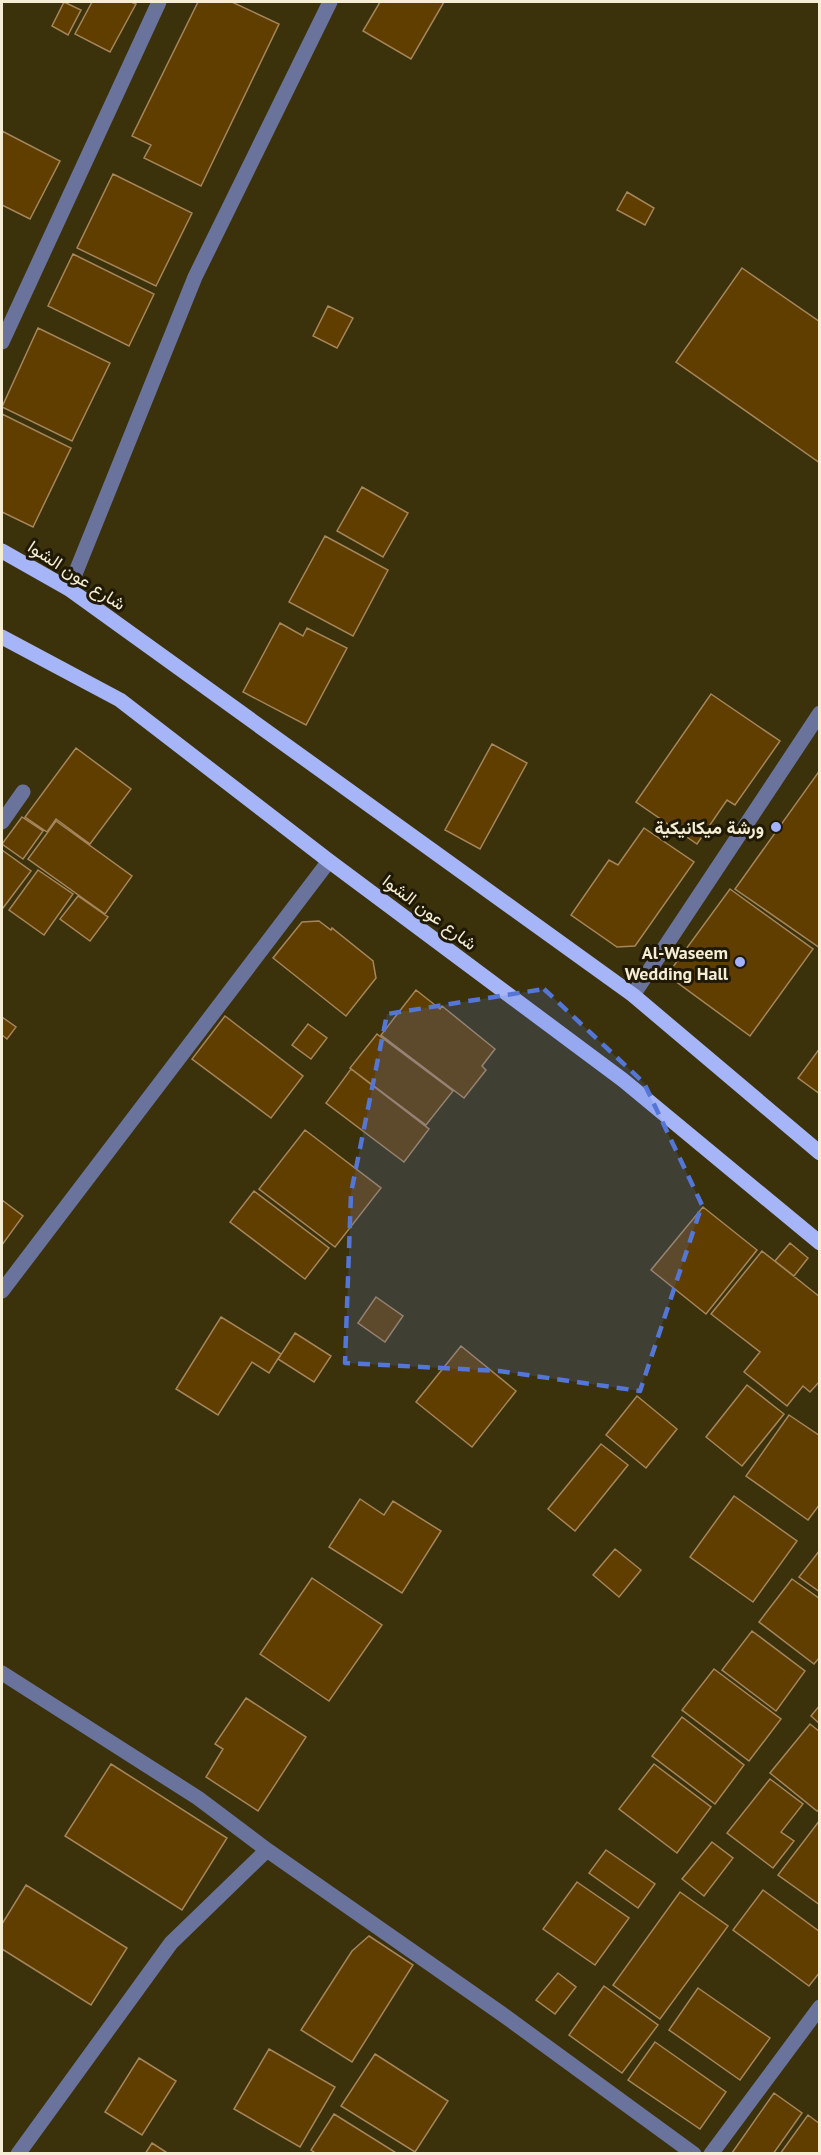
<svg xmlns="http://www.w3.org/2000/svg" width="821" height="2155" viewBox="0 0 821 2155" font-family="'PT Sans',Vazirmatn,sans-serif">
<style>
.building{fill:#603e00;stroke:#a5855b;stroke-width:1.5}
.lines{fill:none;stroke-linecap:round;stroke-linejoin:round}
.minor{stroke:#6a739c;stroke-width:15}
.major{stroke:#a6b5f7;stroke-width:15}
.marked{fill:#5376d7;fill-opacity:0.2;stroke:#5376d7;stroke-width:4.5;stroke-dasharray:12 8;stroke-linejoin:round}
.poi-dot{fill:#a2b2fd;stroke:#1f1906;stroke-width:2}
.labels{text-anchor:middle;dominant-baseline:central;stroke-width:6;stroke-linejoin:round;paint-order:stroke}
.street-label{font-size:18px;fill:#f5eed4;stroke:#1f1906}
.poi-label{font-size:18px;font-weight:bold;fill:#f5eed4;stroke:#1f1906;text-anchor:end}
</style>
<rect width="100%" height="100%" fill="#3b310b"/>
<path class="building" d="M64,2l17,8 -13,25 -16,-9z
M92,2h39l5,2 -26,48 -35,-18z
M198,2h34l47,22 -78,162 -57,-28 7,-13 -19,-9z
M380,2h64l-33,57 -48,-28z
M2,131l58,30 -30,58 -28,-14z
M113,174l79,39 -36,73 -79,-38z
M627,192l27,16 -9,17 -28,-15z
M73,254l81,40 -25,52 -81,-40z
M742,268l78,54v141l-144,-101z
M328,306l25,12 -16,30 -24,-12z
M38,328l72,35 -38,78 -70,-34z
M2,414l69,34 -38,79 -31,-15z
M362,487l46,26 -25,44 -46,-26z
M325,536l63,34 -35,66 -64,-34z
M280,623l23,13 4,-8 40,20 -41,77 -63,-33z
M711,694l69,47 -45,64 -8,-5 -30,44 -61,-42z
M492,744l35,19 -47,86 -35,-19z
M76,748l55,41 -41,55 -34,-25 -9,13 -22,-15z
M820,770v178l-85,-59z
M22,817l21,14 -20,28 -21,-15z
M56,821l76,55 -27,38 -77,-55z
M644,828l50,34 -59,84 -18,1 -46,-32 38,-55 9,5z
M2,850l29,21 -28,37 -1,-2z
M38,870l35,24 -29,41 -35,-25z
M730,889l83,60 -63,87 -83,-61z
M78,896l30,21 -18,24 -30,-22z
M319,921l12,9 1,-2 41,33 3,17 -30,38 -73,-58 29,-36z
M416,990l24,19 2,-3 53,43 -13,17 4,4 -22,28 -83,-63z
M225,1016l78,60 -32,42 -79,-59z
M2,1017l14,10 -9,12 -5,-4z
M308,1024l19,14 -16,21 -19,-14z
M377,1034l76,57 -27,34 -76,-57z
M820,1048v46l-22,-16z
M351,1069l78,60 -25,33 -78,-59z
M305,1130l76,58 -46,59 -76,-58z
M254,1191l75,57 -24,31 -75,-57z
M2,1200l21,16 -21,29z
M703,1207l54,43 -51,64 -55,-44z
M790,1243l18,15 -14,18 -19,-15z
M762,1251l58,46v84l-10,11 -7,-6 -16,20 -43,-34 16,-20 -49,-38z
M376,1297l27,19 -18,26 -27,-19z
M221,1317l60,37 -12,19 -17,-11 -34,53 -42,-26z
M295,1333l36,23 -17,26 -36,-23z
M461,1346l55,45 -44,56 -56,-45z
M747,1385l37,29 -42,52 -36,-29z
M637,1396l40,33 -31,39 -40,-33z
M789,1415l31,21v68l-12,16 -62,-44z
M601,1444l27,21 -53,66 -27,-22z
M734,1496l63,45 -44,61 -63,-45z
M360,1499l24,16 9,-14 48,30 -39,62 -73,-46z
M615,1549l26,21 -22,27 -26,-22z
M820,1550v42l-21,-15z
M312,1578l70,47 -53,76 -69,-47z
M792,1579l28,20v58l-6,7 -55,-42z
M752,1631l53,40 -29,40 -54,-41z
M714,1669l67,50 -32,42 -67,-51z
M246,1698l60,39 -48,74 -52,-34 17,-28 -8,-5z
M820,1705v19l-9,-8z
M682,1717l62,48 -29,39 -63,-48z
M810,1724l10,8v77l-3,2 -47,-38z
M111,1764l116,74 -45,72 -117,-74z
M654,1764l57,43 -34,46 -58,-44z
M770,1779l33,25 -22,28 13,9 -21,27 -46,-35z
M820,1820v85l-42,-30z
M712,1842l21,16 -29,38 -22,-17z
M606,1850l49,34 -17,24 -49,-35z
M577,1882l52,36 -34,47 -52,-36z
M26,1885l101,63 -36,57 -89,-56v-25z
M763,1890l57,42v40l-11,14 -76,-56z
M680,1892l48,34 -68,93 -47,-34z
M369,1936l44,29 -61,97 -51,-32 51,-79z
M558,1973l18,14 -21,27 -19,-14z
M604,1986l54,39 -36,48 -53,-38z
M698,1988l72,50 -30,42 -71,-50z
M655,2042l71,50 -26,37 -72,-49z
M269,2049l66,38 -35,60 -66,-38z
M375,2054l73,47 -33,51 -74,-46z
M139,2058l37,23 -34,54 -37,-23z
M774,2093l28,20 -29,41h-40l-1,-1z
M334,2114l64,40h-81l-6,-4z
M808,2115l12,9v30h-40z
M152,2143l17,11h-24z"/>
<g class="lines">
<path class="minor" d="M2,342l157,-340
M69,589l126,-312 135,-275
M2,822l21,-30
M633,995l187,-282
M2,1291l327,-430
M2,1673l196,125 69,52 235,164 192,140
M18,2154l153,-211 96,-93
M711,2154l109,-147"/>
<path class="major" d="M2,551l67,38 564,406 187,158
M2,637l118,63 209,161 294,219 197,163"/>
</g>
<path class="marked" d="M544,989l100,94 58,122 -62,186 -141,-20 -154,-8 6,-170 36,-179z"/>
<g class="poi-dot">
<circle cx="776" cy="827" r="6"/>
<circle cx="740" cy="962" r="6"/>
</g>
<g class="labels">
<g class="street-label">
<text transform="translate(77 575) rotate(33)">شارع عون الشوا</text>
<text transform="translate(430 912) rotate(37)">شارع عون الشوا</text>
</g>
<g class="poi-label">
<text x="764" y="827">ورشة ميكانيكية</text>
<text x="728" y="952">Al-Waseem<tspan x="728" dy="21">Wedding Hall</tspan></text>
</g>
</g>
<rect width="821" height="2155" fill="none" stroke="#f5eed4" stroke-width="6"/>
</svg>
